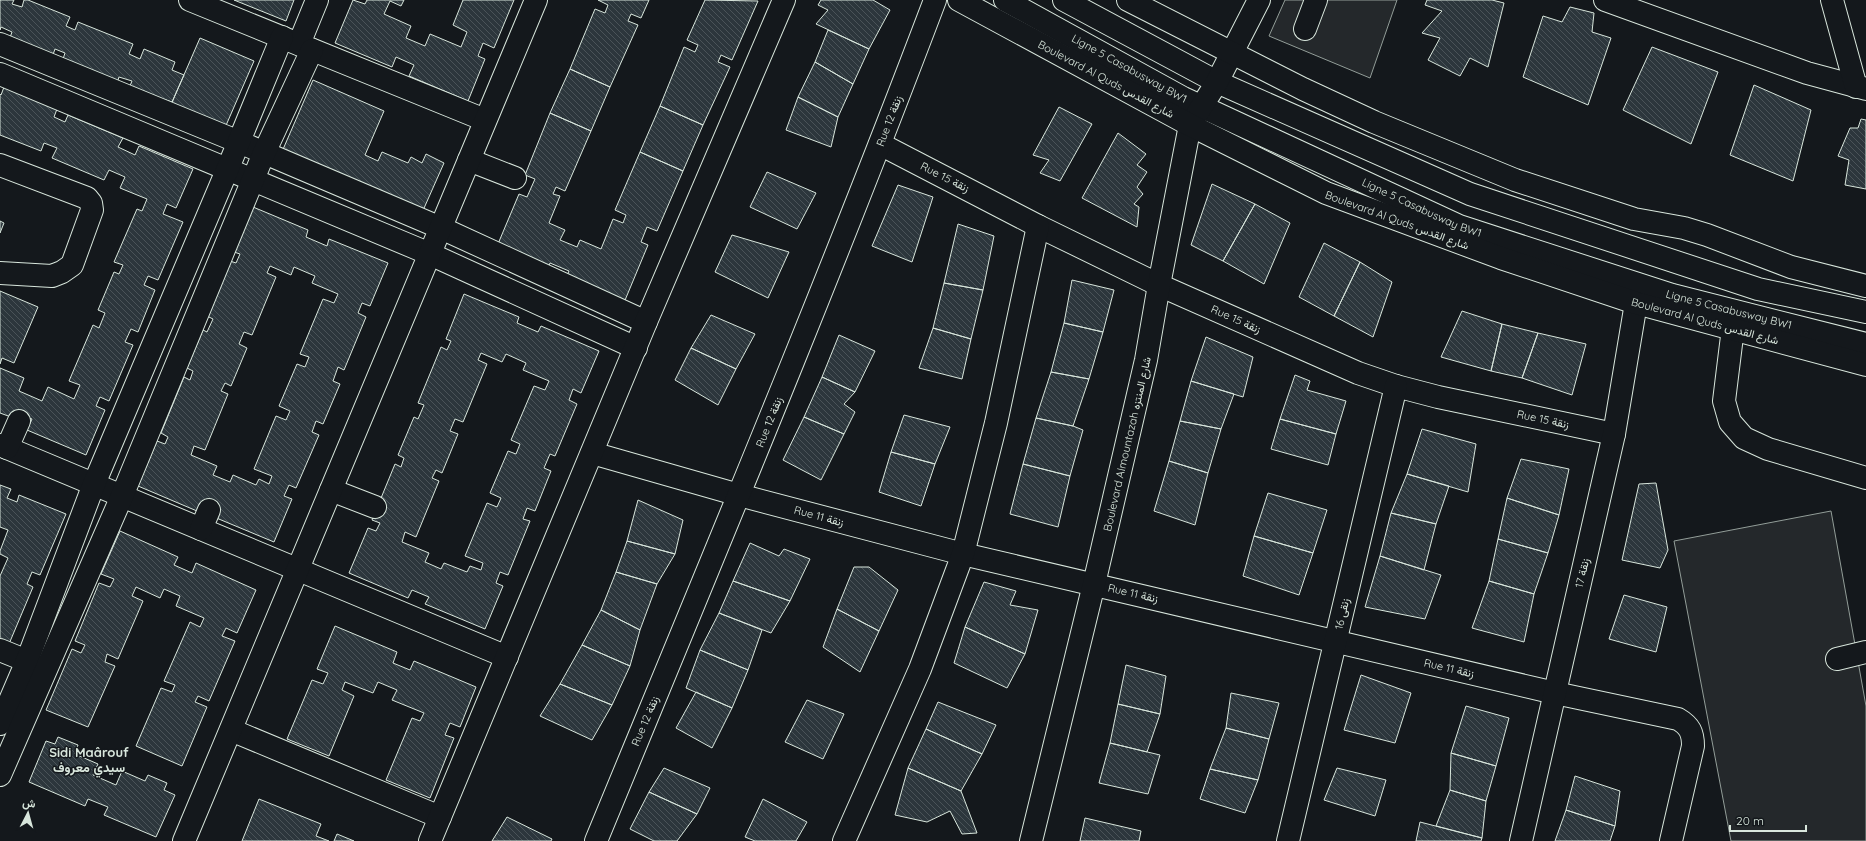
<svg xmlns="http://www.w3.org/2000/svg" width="1866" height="841" viewBox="0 0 1866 841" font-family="Quicksand,Vazirmatn,sans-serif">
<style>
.parking{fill:#24282b;stroke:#939e99}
.building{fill:url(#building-back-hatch);stroke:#d8e6dc;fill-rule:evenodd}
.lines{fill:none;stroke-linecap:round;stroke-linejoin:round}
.minor-casing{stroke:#d8e6dc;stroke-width:24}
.major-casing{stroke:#d8e6dc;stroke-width:24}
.minor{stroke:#14181c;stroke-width:22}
.major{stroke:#14181c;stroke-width:22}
.labels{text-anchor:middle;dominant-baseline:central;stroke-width:3;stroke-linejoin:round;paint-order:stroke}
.street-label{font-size:11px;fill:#d8e6dc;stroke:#14181c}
.quarter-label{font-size:13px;font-weight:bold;fill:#d8e6dc;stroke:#14181c}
</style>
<defs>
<pattern id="building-back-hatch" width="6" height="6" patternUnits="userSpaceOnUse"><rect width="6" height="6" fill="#2c363c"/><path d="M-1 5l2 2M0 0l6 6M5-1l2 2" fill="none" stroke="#4a5358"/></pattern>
</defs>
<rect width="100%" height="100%" fill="#14181c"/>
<path class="parking" d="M1285,0h112l-27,78 -101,-42z
M1831,511l35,195v135h-135l-57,-300z"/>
<path class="building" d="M0,0h14l-2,4 10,3 2,-7h4l42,17 -4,9 9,4 3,-8 55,22 -4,10 11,5 4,-10 31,13 -3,8 12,5 -12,27 -6,-2 -3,7 -36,-14 5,-12 -13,-4 -3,9 -55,-21 4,-12 -10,-4 -4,11 -43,-17 4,-11 -11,-5 -1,3z
M234,0h60l-8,21z
M353,0l12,4 2,-4h37l-3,6 -11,-5 -6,13 27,12 -5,12 19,8 5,-12 31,13 6,-15 -14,-7 10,-25h51l-20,48 -11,-5 -5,13 7,3 -17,42 -59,-25 5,-11 -18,-8 -4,10 -57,-24z
M598,0h51l-8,18 -10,-4 -3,7 10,4 -28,62 -40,-18 25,-60 10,4 3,-8z
M705,0l53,1 -26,59 -11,-5 -3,7 12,5 -27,58 -43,-19 24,-59 11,5 3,-7 -11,-5z
M821,0h52l17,10 -21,39 -53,-25 12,-14 -10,-5z
M1427,0h65l12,3 -16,64 -18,-9 -10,18 -32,-16 12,-22 -18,-5 20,-22 -17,-6z
M1570,7l24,6 -2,19 19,6 -23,67 -65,-28 20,-61 19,6z
M828,30l41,19 -16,35 -38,-22z
M200,38l54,23 -30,69 -54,-23z
M1652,47l66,25 -27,72 -68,-34z
M815,62l38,22 -15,33 -40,-20z
M570,69l40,18 -19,44 -41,-18z
M313,80l71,31 -19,44 13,6 4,-9 26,11 3,-6 11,6 4,-9 18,9 -23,52 -140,-61z
M1754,85l57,25 -18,71 -63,-26z
M4,87l53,22 -3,8 11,5 3,-7 55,23 -5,9 17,8 4,-9 54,23 -17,39 -9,-4 -4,10 20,8 -25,58 -10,-4 -4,9 11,5 -17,42 -7,-3 -6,13 8,3 -24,56 -9,-4 -4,9 9,4 -19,45 -59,-25 5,-11 -19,-7 -2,5 -11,-4v-45l24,10 -5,13 23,10 6,-14 26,12 6,-14 -11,-4 24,-56 6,3 6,-15 -7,-3 16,-38 5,2 4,-9 -9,-3 23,-53 5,2 5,-12 -27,-11 5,-11 -16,-7 -5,10 -52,-22 5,-10 -13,-5 -3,8 -41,-16v-41l1,1z
M798,97l40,20 -7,30 -45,-17z
M660,106l43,19 -20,46 -43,-19z
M1059,107l33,17 -32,57 -20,-8 9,-13 -16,-5z
M550,113l41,18 -26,60 -9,-4 -3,7 7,2 -11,27 16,7 -5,10 17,7 3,-7 21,9 12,-30 10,4 3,-8 -11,-5 25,-58 43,19 -26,60 -10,-4 -6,15 7,3 -25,60 -58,-25 4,-9 -19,-8 -4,10 -51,-22 24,-57 8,3 8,-18 -10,-4z
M1861,119l5,1v69l-21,-4 4,-25 -11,-4 12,-28h8z
M1118,133l28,21 -9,11 10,7 -10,15 6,7 -9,10 5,3 -2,20 -55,-29z
M767,172l49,21 -19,36 -47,-22z
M1212,184l43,20 -32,57 -32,-16z
M898,185l35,12 -21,65 -40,-16z
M1255,204l35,19 -26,61 -41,-23z
M253,207l55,23 -2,7 21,9 2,-7 59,24 -18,43 -8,-3 -4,10 8,4 -22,53 -6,-3 -5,14 7,3 -17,40 -7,-3 -4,11 7,3 -23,53 -7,-3 -5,11 8,3 -18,43 -60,-25 3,-6 -17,-8 -3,8 -59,-25 19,-45 8,3 3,-7 -7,-4 23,-56 6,3 3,-9 -6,-3 16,-38 4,2 6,-13 -6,-3 23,-55 6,2 4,-9 -6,-2zM270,266l21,9 3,-8 21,9 -3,7 26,11 -4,9 -11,-4 -23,55 9,3 -4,10 -8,-3 -18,42 11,5 -4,9 -10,-4 -22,53 18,7 -3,8 -10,-5 -3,6 -23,-10 -3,7 -17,-7 4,-9 -26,-11 3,-9 11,4 23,-56 -7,-3 4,-8 6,3 16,-38 -8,-4 5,-12 8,3 24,-58 -9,-4z
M0,221l4,2 -4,10z
M958,224l36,12 -11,54 -39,-7z
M732,235l57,17 -21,46 -53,-26z
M1324,243l36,19 -26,54 -35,-19z
M1360,262l32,20 -19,55 -39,-21z
M1072,280l42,10 -11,42 -39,-9z
M944,283l39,7 -12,49 -38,-11z
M0,291l38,16 -24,56 -12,-5 -2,6z
M464,294l55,23 -2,6 21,9 3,-6 58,25 -18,42 -8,-4 -4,11 8,4 -22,52 -5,-2 -6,14 7,3 -16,40 -8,-3 -4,11 7,2 -22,54 -8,-3 -4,11 7,3 -18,43 -60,-25 4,-7 -17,-7 -4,8 -59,-25 19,-45 8,3 4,-8 -8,-3 23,-56 6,3 3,-9 -6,-3 16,-38 4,2 6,-14 -6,-2 23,-56 6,3 4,-9 -5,-2zM481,353l21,9 4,-8 20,9 -3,7 26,11 -4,9 -11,-4 -23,54 9,4 -4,10 -8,-3 -18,42 11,5 -4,9 -10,-4 -22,53 18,7 -2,7 -11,-4 -3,6 -23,-9 -3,6 -16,-7 4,-9 -27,-11 3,-10 11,5 23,-56 -7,-3 4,-8 6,3 16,-39 -8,-3 5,-12 8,3 24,-58 -9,-4z
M1462,311l40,13 -11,47 -50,-14z
M711,315l44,19 -19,35 -45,-21z
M1064,323l39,9 -14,47 -38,-7z
M1502,324l36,9 -16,45 -31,-7z
M933,328l38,11 -9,40 -43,-11z
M1538,333l48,11 -14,51 -50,-17z
M839,335l36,16 -20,41 -33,-15z
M1206,337l47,20 -10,40 -52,-16z
M691,348l45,21 -18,36 -43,-25z
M1051,372l38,7 -16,47 -37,-8z
M1295,375l15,6 -3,9 39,11 -10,33 -56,-15z
M822,377l33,15 -11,12 11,8 -11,22 -40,-17z
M1191,381l43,13 -13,35 -41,-8z
M904,415l46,12 -15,37 -44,-12z
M804,417l40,17 -23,46 -38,-20z
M1036,418l37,8 10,4 -13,46 -47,-12z
M1280,419l56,15 -8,31 -57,-16z
M1180,421l41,8 -13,44 -39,-12z
M1422,429l54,15 -8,48 -61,-18z
M891,452l44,12 -14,42 -42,-14z
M1521,459l48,10 -10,46 -52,-17z
M1169,461l39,12 -13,52 -41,-14z
M1023,464l47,12 -12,51 -48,-13z
M1407,474l42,12 -13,38 -45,-11z
M1656,483l12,67 -8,18 -38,-8 17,-76z
M0,485l11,4 -4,9 10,4 2,-7 47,19 -26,61 -8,-3 -5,12 6,3 -27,64 -6,-3v-72l8,-18 -8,-4v-3l8,-21 -8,-3z
M1268,493l59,17 -14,43 -59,-17z
M1507,498l52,17 -11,38 -50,-14z
M638,500l45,20 -8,34 -48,-13z
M1391,513l45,11 -12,46 -44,-14z
M120,531l58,26 -4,8 18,8 4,-10 60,27 -19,43 -11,-5 -4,8 13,5 -26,60 -11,-5 -3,6 12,5 -25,59 -46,-20 25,-58 11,4 3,-7 -11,-4 26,-59 10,5 4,-9 -28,-12 4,-10 -16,-7 -4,9 -24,-11 -4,9 11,5 -25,58 -11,-5 -2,8 10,4 -27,61 -42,-17 26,-61 9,4 4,-8 -10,-4 24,-58 11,4 4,-8 -13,-5z
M1254,536l59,17 -14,42 -56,-19z
M1498,539l50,14 -14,41 -45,-13z
M627,541l48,13 -18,30 -41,-12z
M750,543l29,13 5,-7 26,10 -20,42 -57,-20z
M1380,556l61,19 -16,44 -60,-12z
M854,567h15l29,23 -19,41 -42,-22z
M616,572l41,12 -17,46 -39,-20z
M733,581l57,20 -19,32 -52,-20z
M1489,581l45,13 -10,48 -52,-14z
M984,582l32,9 -6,14 28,5 -13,44 -60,-27z
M1624,595l43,12 -11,45 -47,-13z
M837,609l42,22 -19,41 -37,-25z
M601,610l39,20 -10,36 -48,-21z
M719,613l43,17 -14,40 -48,-20z
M335,626l62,26 -4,11 17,7 4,-9 62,26 -16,40 -10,-4 -5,12 9,3 -24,60 -44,-18 26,-62 8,3 4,-8 -32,-13 5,-10 -19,-8 -5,11 -28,-11 -3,8 12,6 -25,60 -42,-17 25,-59 11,4 5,-11 -11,-4z
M965,627l60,27 -18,34 -53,-25z
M582,645l48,21 -18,39 -52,-21z
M700,650l48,20 -16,38 -46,-20z
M1126,665l40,11 -6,38 -42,-10z
M1361,675l50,18 -16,50 -51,-13z
M560,684l52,21 -20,35 -52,-24z
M696,692l36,16 -20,40 -36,-20z
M1231,693l48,10 -10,36 -43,-11z
M807,700l37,14 -21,45 -38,-17z
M938,702l58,23 -14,29 -56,-25z
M1118,704l42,10 -13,38 -37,-9z
M1466,706l43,12 -13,48 -45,-13z
M1226,728l43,11 -11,41 -48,-11z
M926,729l56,25 -21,37 -53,-23z
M58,737l20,8 -3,9 23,10 -5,11 23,10 6,-14 23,10 3,-6 19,8 -3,7 11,5 -19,42 -52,-22 4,-8 -20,-8 -3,7 -56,-24 17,-41 9,3z
M1110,743l50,12 -12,39 -49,-11z
M1451,753l45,13 -10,35 -36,-11z
M664,768l46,20 -13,26 -48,-22z
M908,768l53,23 16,42 -15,1 -12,-23 -23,11 -32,-7z
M1337,768l49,12 -11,36 -51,-16z
M1210,769l48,11 -13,33 -45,-14z
M1575,776l45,15 -5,35 -49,-16z
M1450,790l36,11 -4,37 -46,-12z
M649,792l48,22 -20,27h-23l-24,-12z
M259,799l62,25 -5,12 13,5h-87z
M763,799l44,23 -11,19h-41l-10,-4z
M1566,810l49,16 -5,15h-55z
M507,817l45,22 -1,2h-59z
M1085,818l56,13 -2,10h-59z
M1420,822l62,16 -1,3h-65z
M337,834l17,7h-20z"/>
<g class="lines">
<defs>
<g id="minor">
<path d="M190,0l295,120"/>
<path id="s1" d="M1005,0l178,98 276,128 213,69 194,49"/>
<path d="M1064,0l153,82 253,112 288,95 108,23"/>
<path d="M1605,0l202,73 59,16"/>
<path d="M1832,0l24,87"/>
<path d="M1305,29l11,-29"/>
<path d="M0,44l239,98 202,86 205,94"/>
<path d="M299,44l18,-44"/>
<path d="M0,74l430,180 206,94"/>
<path d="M880,144l158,82 121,59 199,88 38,13 42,11 176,37"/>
<path d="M469,160l46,18"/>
<path d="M0,165l87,33 4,5 1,7 -20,55 -10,7 -10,4 -52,-3"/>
<path d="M1733,328l-9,73 6,21 14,16 24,11 98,29"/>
<path d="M0,445l507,212"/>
<path d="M7,448l12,-27"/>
<path d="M592,453l147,42 224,59 592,139 123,26c12,7 15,14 15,27l-22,95"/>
<path d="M331,490l44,17"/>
<path d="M201,529l8,-19"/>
<path d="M0,650l27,11"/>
<path d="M1837,659l29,-7"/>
<path d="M0,724l27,-63 67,-177 134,-316 54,-131"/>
<path d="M231,730l209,87"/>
<path d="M0,775l122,-279 142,-343 48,-103"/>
<path d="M184,841l352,-841"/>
<path d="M430,841l216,-519 138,-322"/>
<path d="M596,841c115,-279 232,-558 339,-841"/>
<path d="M844,841l76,-172 43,-115 33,-131 42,-197"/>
<path d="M1031,841l63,-257 52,-224 13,-75 31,-160 27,-43 42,-82"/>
<path d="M1288,841l108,-455"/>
<path d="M1521,841l93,-407 22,-131"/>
</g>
<path id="major" d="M959,0l231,125 136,68 175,65 135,45 230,62
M1128,0l175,89 71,33 141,58 119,39 50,9 23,7 84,32 75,19"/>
</defs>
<use href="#minor" class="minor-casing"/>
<use href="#major" class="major-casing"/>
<use href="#minor" class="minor"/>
<use href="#major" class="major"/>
</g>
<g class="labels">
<g class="street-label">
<text stroke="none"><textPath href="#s1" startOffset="142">Ligne 5 Casabusway BW1</textPath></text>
<text transform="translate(1106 79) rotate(28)">Boulevard Al Quds شارع القدس</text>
<text transform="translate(889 121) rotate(-69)">Rue 12 زنقة</text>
<text transform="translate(945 177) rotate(27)">Rue 15 زنقة</text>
<text stroke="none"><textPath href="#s1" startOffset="466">Ligne 5 Casabusway BW1</textPath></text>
<text transform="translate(1397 220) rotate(20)">Boulevard Al Quds شارع القدس</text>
<text stroke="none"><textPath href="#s1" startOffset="790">Ligne 5 Casabusway BW1</textPath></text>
<text transform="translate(1236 319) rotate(24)">Rue 15 زنقة</text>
<text transform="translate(1705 321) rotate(15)">Boulevard Al Quds شارع القدس</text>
<text transform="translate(1543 419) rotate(12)">Rue 15 زنقة</text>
<text transform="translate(769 422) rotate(-68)">Rue 12 زنقة</text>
<text transform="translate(1127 444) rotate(-77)">Boulevard Almountazah شارع المنتزه</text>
<text transform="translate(819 516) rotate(15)">Rue 11 زنقة</text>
<text transform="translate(1582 573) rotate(-77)">زنقة 17</text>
<text transform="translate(1133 593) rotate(13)">Rue 11 زنقة</text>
<text transform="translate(1342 614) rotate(-77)">زنقى 16</text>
<text transform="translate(1449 668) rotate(13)">Rue 11 زنقة</text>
<text transform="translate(645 721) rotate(-67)">Rue 12 زنقة</text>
</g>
<g class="quarter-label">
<text x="89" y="752">Sidi Maârouf<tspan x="89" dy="15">سيدي معروف</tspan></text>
</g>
</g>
<g transform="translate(28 813) rotate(6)" stroke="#14181c" stroke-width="3" paint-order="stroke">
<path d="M0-3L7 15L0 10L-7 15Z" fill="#d8e6dc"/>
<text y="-6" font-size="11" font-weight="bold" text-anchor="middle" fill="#d8e6dc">ش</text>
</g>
<path d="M1730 825v6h76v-6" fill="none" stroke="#d8e6dc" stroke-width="2"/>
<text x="1736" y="825" font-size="12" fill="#d8e6dc" stroke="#14181c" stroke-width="3" paint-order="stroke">20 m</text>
</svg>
